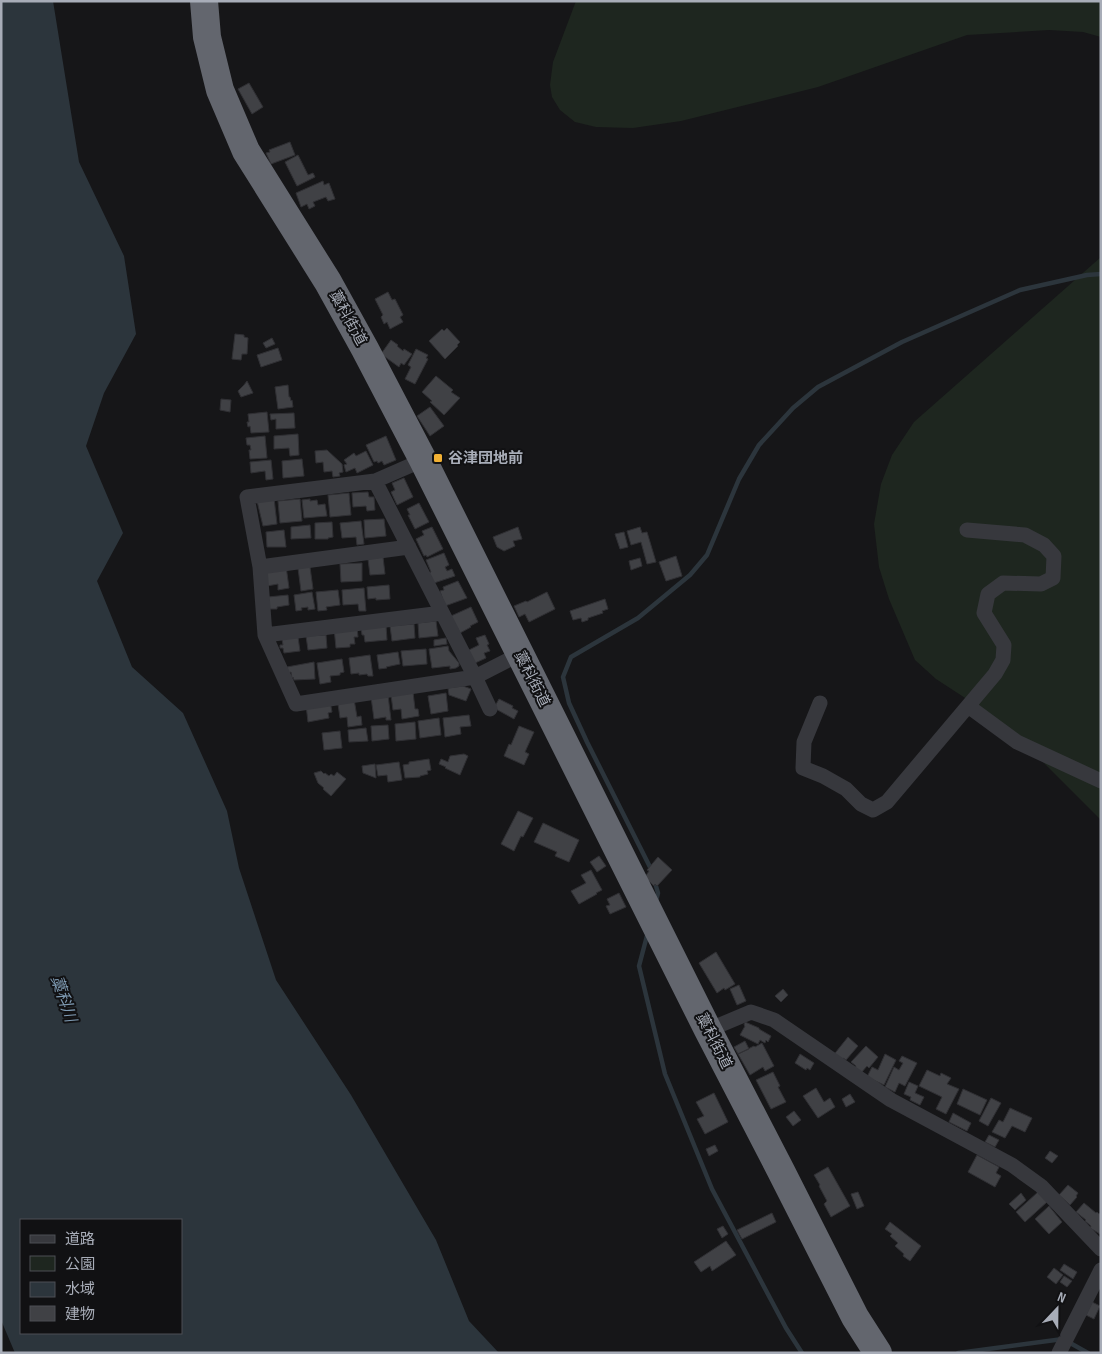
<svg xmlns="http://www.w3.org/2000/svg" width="1102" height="1354" viewBox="0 0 1102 1354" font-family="'Sofia Sans Condensed','Noto Sans JP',sans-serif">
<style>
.green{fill:#1e261f}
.water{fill:#2c353c;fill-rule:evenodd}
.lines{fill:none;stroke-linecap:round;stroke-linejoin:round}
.stream{stroke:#2c353c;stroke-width:4.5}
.building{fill:#404145;stroke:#303034}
.street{stroke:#37383d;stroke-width:15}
.highway{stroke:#63666e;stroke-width:28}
.poi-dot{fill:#f2b134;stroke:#111113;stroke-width:2}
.labels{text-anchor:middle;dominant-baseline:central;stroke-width:4;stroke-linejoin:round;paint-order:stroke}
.street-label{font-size:15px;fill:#a8adb8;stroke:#111113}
.poi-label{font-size:15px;font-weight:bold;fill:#a8adb8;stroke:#111113;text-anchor:start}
.water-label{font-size:16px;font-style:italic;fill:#7f9bb3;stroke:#111113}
</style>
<rect width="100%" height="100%" fill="#161618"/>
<path class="green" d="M576,1h525v36l-18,-5 -34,-2 -82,5 -149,52 -137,34 -48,7 -37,-1 -21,-5 -15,-12 -8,-13 -2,-12 3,-23z
M1101,257v563l-65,-65 -57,-48 -43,-28 -21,-19 -26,-61 -10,-32 -5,-43 7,-40 11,-29 22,-33z"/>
<path class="water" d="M1,1h52l26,161 45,94 12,78 -32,59 -18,53 37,87 -26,48 35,86 51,46 44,98 12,57 37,112 75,115 85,145 33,81 30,32h-484l-14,-33zM21,1220h160v113h-160z"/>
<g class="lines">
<path class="stream" d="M652,871l-65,-129 -18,-39 -6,-26 8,-20 67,-39 52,-43 17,-20 32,-76 20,-34 34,-37 25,-21 84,-45 118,-52 67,-15 14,-1
M654,879l4,14 -2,8
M648,932l-9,34 26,108 47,115 74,139 16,25
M958,1353l105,-14 25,14"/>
</g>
<path class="building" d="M249,83l14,24 -11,7 -14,-25z
M290,142l5,13 -24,9 -5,-11 4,-1 -1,-2z
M298,155l10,20 5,-2 2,4 -18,9 -12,-24z
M323,181l1,4 5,-2 6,16 -7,2 -2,-4 -13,5 2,4 -6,3 -2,-5 -6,3 -5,-14z
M388,292l4,8 3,-1 8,16 -3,2 3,5 -13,7 -3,-7 -3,2 -3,-7 2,-2 -8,-16z
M447,328l13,14 -3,3 1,1 -13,13 -16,-18 13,-12 2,2z
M235,334l9,1v2l4,1 -1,16h-5l-1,6 -9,-1z
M272,338l3,6 -9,4 -3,-5z
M391,340l7,5 -1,1 6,5 1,-2 8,5 -8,11 -3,-2 -2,4 -18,-13z
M278,348l4,12 -21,7 -4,-12z
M416,349l12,6 -2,3 2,1 -13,25 -10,-5 6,-12 -3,-2z
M436,376l17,14 -2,2 9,6 -16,17 -14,-13 2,-1 -10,-9z
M247,381l6,12 -12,4 -3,-6 6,-6z
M288,385l1,12h1l1,4 1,-1 1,7 -15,2 -3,-22z
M221,399l10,1 -1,12 -10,-2z
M430,407l14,19 -14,10 -13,-20z
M267,412l2,20 -18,1 -1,-7 -2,1 -1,-5h2l-1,-8z
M294,413l1,15 -19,1v-10l-5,1 -1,-6z
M298,434l1,21 -9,1 -1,-8 -15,1v-13z
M265,436l2,22 -17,1 -1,-9h2l-1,-5h-3l-1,-7z
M386,436l10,24 -12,5 -2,-4 -4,2 -1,-2 -3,1 -8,-17z
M327,450l15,14 1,8 -4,1 1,3 -7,1 -1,-6 -8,1 -1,-10 -7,1 -1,-12z
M366,451l7,14 -16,8 -2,-5 -9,4 -2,-7 3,-1 -3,-4 10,-7 2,3z
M302,459l2,17 -21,2 -1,-17z
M271,460l2,19 -7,1 -1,-9 -14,2 -1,-11z
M404,478l9,19 -16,8 -6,-13 4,-2 -3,-7z
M368,492l1,5h5l1,13 -8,1 -1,-5 -13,1 -1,-14z
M349,493l2,22 -21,2 -2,-22z
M274,498l3,26 -14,2 -6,-25z
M300,499l2,22 -22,2 -2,-22z
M310,499v2l7,-1 1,5 7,-1 2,12 -23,2 -2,-18z
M419,503l10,19 -14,7 -7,-14h2l-3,-6z
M384,519l2,17 -21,2 -1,-18z
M361,521l3,23 -7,1 -1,-8 -14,1 -2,-15z
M332,522l1,15 -5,1v1h-13v-16z
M310,525l1,13 -20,1v-12z
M432,527l11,22 -16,8 -1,-2 -2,1 -8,-17 8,-4 -2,-4z
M518,527l4,12 -9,2 2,5 -11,5 -7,-4 -4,-10z
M640,527l2,6 5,-1 9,30 -9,2 -6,-22 -10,3 -4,-14z
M284,530l2,17h-19l-1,-15z
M624,532l4,15 -8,2 -5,-15z
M444,553l5,12 -4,2 2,4 5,-2 3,7 -21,7 -5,-10 2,-1 -5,-12z
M676,556l6,20 -16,5 -7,-19z
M383,557l2,17 -15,1 -2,-16z
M640,558l2,8 -11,4 -2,-9z
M362,563v18l-21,1 -1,-18z
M286,566l3,22 -11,2v-6l-11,2 -2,-16z
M310,567l3,22 -12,2 -3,-23z
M458,581l9,17 -22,8 -5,-15 4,-1 -1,-3z
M389,585l1,14 -14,1v-2l-8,1 -1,-12z
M364,588l2,23h-7l-1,-7 -15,1 -1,-15z
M338,590l2,15 -14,2 1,3 -9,1 -2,-19z
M312,592l3,17 -7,1v-3l-7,1 1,2 -6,1 -2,-16z
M547,592l8,17 -26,13 -4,-8 -6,3 -5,-11 12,-5 1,1z
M288,595l1,10 -12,2v2h-8l-1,-12z
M605,599l3,10 -6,2 1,2 -15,5v2l-6,2 -1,-4 -8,2 -3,-9z
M471,607l7,15 -8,4 1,1 -11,6 -9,-17z
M436,621l2,15 -19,2 -1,-15z
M414,624l1,14 -23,3 -2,-15z
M386,625l1,15 -22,2 -1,-7h-2l-1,-8z
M357,627l1,10h-4l1,7h-5v3l-14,1 -2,-20z
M326,635l1,13 -19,2 -2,-14z
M485,635l4,9 -2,1 3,6 -6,2 2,5 -13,6 -6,-13 12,-6 -3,-7z
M298,637l2,14 -16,2 -1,-5h-3v-3h3l-1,-6z
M446,638l1,6 -13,2v-6z
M448,646l1,5 10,12v3l-3,2 -6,1v-3l-18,2 -3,-19z
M426,649l1,15 -24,2 -2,-15z
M398,652l2,12 -14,3 1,1 -8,1 -2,-14z
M370,655l3,21h-5l-1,-2 -8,1v-2l-8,1 -2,-16z
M342,659l2,13 -4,1v2l-10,1 1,6 -11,2 -3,-21z
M314,662l1,17 -21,1 -1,-3 -1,1 -1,-6 -3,1 -1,-6z
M463,686l8,3 -5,12 -17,-6 -1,-7z
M413,692l2,17h3l1,7 -17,3 -1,-10 -8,1 -2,-15z
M446,693l2,18 -17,3 -3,-18z
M388,695l3,25h-5v-3l-12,2 -3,-22z
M354,699l3,18 4,-1 1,9 -14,2 -1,-10 -7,1 -2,-14z
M499,699l14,7 -1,2 6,3 -4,8 -20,-11z
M330,701l2,11 -4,1 1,5 -21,4 -2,-17z
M469,715l2,11 -11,1 1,7 -16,3 -2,-19z
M439,718l2,17 -21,3 -2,-17z
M415,722l1,17 -20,2 -1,-17z
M388,725l1,14 -17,2 -1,-15z
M519,726l15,6 -9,20 4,2 -5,11 -20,-9 5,-12 2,1z
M366,728l2,13 -19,1 -1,-12z
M340,731l2,17 -18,2 -2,-17z
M464,754l4,2 -8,19 -15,-7 1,-1 -7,-3 2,-5 7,3 2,-6z
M429,759l2,11 -4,1 1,3 -8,2v1l-15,1 -2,-13 6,-1v-2z
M399,762l3,18 -14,2 -1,-7 -9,1 -2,-11z
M375,764l1,14 -13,-5 -1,-7z
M321,771l3,3 1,-1 4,3 2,-2 3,2 3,-4 9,7 -15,17 -8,-7 1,-1 -6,-5 -4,-10z
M518,811l15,7 -10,19 -2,-1 -7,15 -13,-7z
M543,823l36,17 -10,22 -14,-6 2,-4 -23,-10z
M599,856l7,10 -9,6 -7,-10z
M658,857l14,13 -15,16 -2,-2 -1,2 -9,-9 4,-6 -2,-1z
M591,870l11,20 -6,3 1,1 -18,10 -8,-13 15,-8 -5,-8z
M619,893l7,14 -16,7 -4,-8 4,-1 -3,-6z
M716,952l19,32 -10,6 -1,-2 -7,5 -18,-30z
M739,985l7,16 -9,4 -7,-16z
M783,989l5,6 -7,7 -6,-6z
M745,1022l14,6v1l12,7 -3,6 -2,-2 -1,3 -5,-3 -2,4 -18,-9 5,-9 -1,-1z
M848,1037l10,9 -12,14 -3,-2 -4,5 -7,-6z
M745,1041l4,8 -11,5 -4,-7z
M762,1043l12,23 -9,5 -2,-4 -13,8 -12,-21 16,-8 1,1z
M866,1046l12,11 -9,11 -2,-2 -6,7 -6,-5 1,-2 -5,-4z
M800,1054l14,9 -4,7 -3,-2 -1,2 -11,-7z
M885,1054l11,6 -12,25 -17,-8 5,-10 6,3z
M902,1056l15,7 -12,23 -6,-3 -4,9 -10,-5 9,-20 5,3 4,-7 -4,-2z
M927,1070l13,6 1,-3 10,5 -4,6 12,5 -13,25 -10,-5 6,-12 -23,-11z
M773,1072l7,14 -2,1 8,15 -15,7 -15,-29z
M909,1082l9,4 -3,7 9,4 -4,8 -10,-5 1,-3 -7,-3z
M816,1088l8,14 6,-4 5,9 -17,11 -15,-22z
M963,1089l24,11 -7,15 -23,-11z
M714,1093l14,29 -23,12 -8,-15 7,-3 -8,-14z
M850,1094l5,8 -9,5 -4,-8z
M991,1098l10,5 -13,23 -9,-5z
M1010,1108l22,10 -7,14 -13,-6 -7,12 -13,-6 7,-12 4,2z
M794,1111l7,9 -8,6 -7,-9z
M953,1113l18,10 -4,8 -18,-9z
M989,1135l10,5 -4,7 -10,-5z
M715,1145l3,6 -9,5 -3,-7z
M1050,1151l8,5 -6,7 -7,-5z
M977,1155l22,12 -3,6 5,3 -6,11 -27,-15z
M828,1167l22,39 -19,11 -7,-13 3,-3 -8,-15 1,-1 -6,-10z
M1068,1185l10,8 -2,3 1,1 -7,8 -11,-10z
M858,1192l6,14 -7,3 -6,-15z
M1038,1192l9,10 -22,20 -9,-10z
M1021,1193l5,7 -11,10 -6,-6z
M1084,1203l12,10 1,-1 2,2 2,-1 -1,21 -10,-6 1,-2 -6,-5 1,-1 -10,-8z
M1049,1206l13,16 -13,12 -14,-15z
M772,1213l4,9 -34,17 -5,-9z
M890,1222l31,24 -11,15 -7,-5 1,-2 -9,-8 3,-3 -8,-7 2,-2 -7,-5z
M723,1226l5,8 -6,4 -5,-9z
M726,1241l10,14 -24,16 -2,-5 -9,6 -7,-10z
M1064,1264l13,8 -4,7 -13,-9z
M1054,1268l9,7 -7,9 -9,-7z
M1064,1276l8,5 -5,6 -7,-5z
M1092,1302l8,4 -6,13 -8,-4z"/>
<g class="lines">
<path class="street" d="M423,460l-48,21 -128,16 13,70 5,68 31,69 179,-27 45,-23
M375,481l100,196 15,32
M260,567l149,-20
M265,635l177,-22
M820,703l-16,39 -1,26 20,8 23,13 15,15 12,6 14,-8 108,-128 8,-14 1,-15 -20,-32 4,-19 15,-11 38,1 12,-6 1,-22 -10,-11 -19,-10 -58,-5
M968,706l49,36 84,39
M708,1030l43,-18 23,8 117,80 121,65 29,21 60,63
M1059,1353l42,-83"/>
<path class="highway" d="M204,1l3,36 13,53 26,61 82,131 37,67 58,111 285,570 73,141 74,146 23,36"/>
</g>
<rect class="poi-dot" x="433" y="453" width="10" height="10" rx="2.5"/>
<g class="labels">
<g class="street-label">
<text transform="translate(348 318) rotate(61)">藁科街道</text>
<text transform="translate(532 679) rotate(63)">藁科街道</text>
<text transform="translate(714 1041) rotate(63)">藁科街道</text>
</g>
<g class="poi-label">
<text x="448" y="458">谷津団地前</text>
</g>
<g class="water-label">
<text transform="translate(63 999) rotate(71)">藁科川</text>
</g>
</g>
<rect width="1102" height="1354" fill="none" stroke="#a8adb8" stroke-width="5"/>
<rect x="20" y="1219" width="162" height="115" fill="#111113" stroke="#4d4f55"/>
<rect x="30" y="1235" width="25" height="8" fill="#37383d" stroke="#4d4f55"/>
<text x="65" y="1244" font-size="15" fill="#a8adb8">道路</text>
<rect x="30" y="1256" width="25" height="15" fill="#1e261f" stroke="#4d4f55"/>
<text x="65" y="1269" font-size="15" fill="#a8adb8">公園</text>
<rect x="30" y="1282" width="25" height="15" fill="#2c353c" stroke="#4d4f55"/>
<text x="65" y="1294" font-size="15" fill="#a8adb8">水域</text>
<rect x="30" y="1306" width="25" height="15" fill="#404145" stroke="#4d4f55"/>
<text x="65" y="1319" font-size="15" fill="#a8adb8">建物</text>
<g transform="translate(1057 1309) rotate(22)" stroke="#111113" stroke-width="4" paint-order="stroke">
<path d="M0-4L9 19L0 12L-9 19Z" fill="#a8adb8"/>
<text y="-8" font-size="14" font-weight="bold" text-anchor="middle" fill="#a8adb8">N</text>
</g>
</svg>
